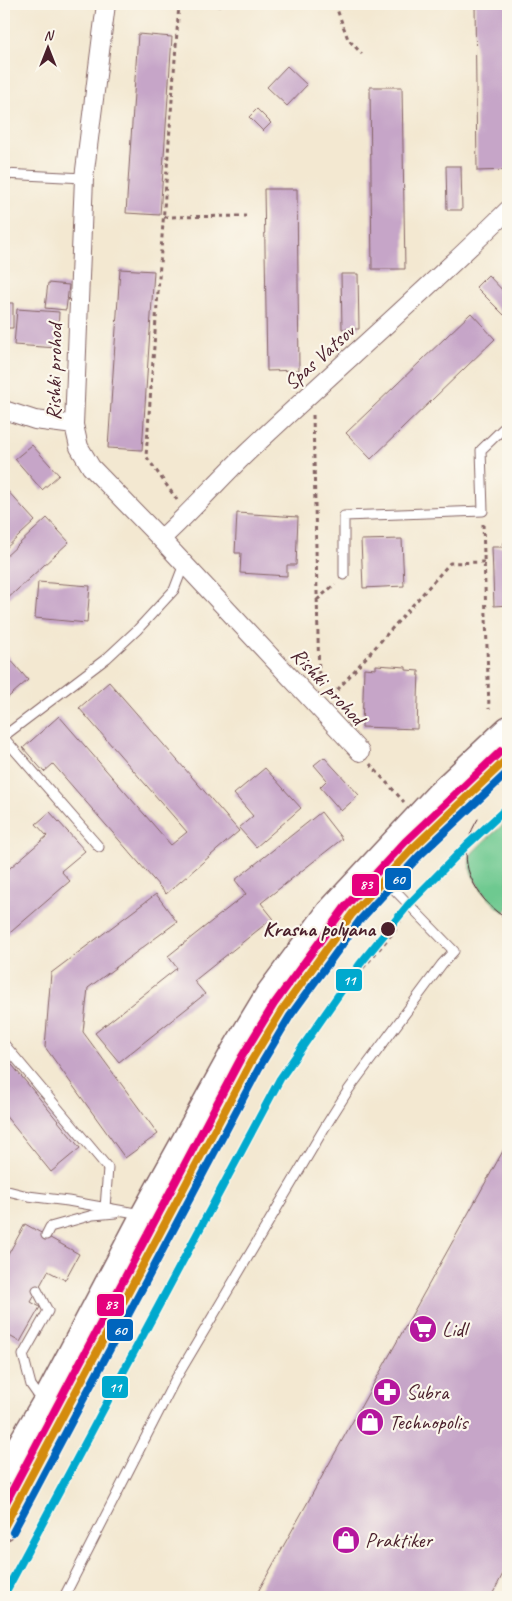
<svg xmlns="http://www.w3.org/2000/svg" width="512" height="1601" viewBox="0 0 512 1601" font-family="Caveat,sans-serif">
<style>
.green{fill:#6ec990;stroke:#5c745e}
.building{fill:#c6a5c8}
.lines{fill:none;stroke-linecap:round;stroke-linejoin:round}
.service-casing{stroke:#856565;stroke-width:11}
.minor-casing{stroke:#856565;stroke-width:20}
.secondary-casing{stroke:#856565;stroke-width:28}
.path{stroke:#856565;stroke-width:3;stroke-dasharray:4 4;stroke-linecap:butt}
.service{stroke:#fff;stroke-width:9}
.minor{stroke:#fff;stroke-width:18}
.secondary{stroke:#fff;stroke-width:25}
.tram{stroke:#4a1f2b;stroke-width:1}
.bus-1-casing{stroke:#fbf7ec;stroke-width:11}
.bus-2-casing{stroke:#fbf7ec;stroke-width:11}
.bus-3-casing{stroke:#fbf7ec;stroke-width:11}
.bus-1{stroke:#d48b09;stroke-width:8}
.bus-2{stroke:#0065bd;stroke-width:8}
.bus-3{stroke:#e5007d;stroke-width:8}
.tram-1-casing{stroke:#fbf7ec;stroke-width:11}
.tram-1{stroke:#00a9ce;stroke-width:8}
.stop-dot{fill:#4a1f2b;stroke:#fbf7ec;stroke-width:2}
.labels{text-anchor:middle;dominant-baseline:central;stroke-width:4.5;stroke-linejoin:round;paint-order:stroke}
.street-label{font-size:21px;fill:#4a1f2b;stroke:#fbf7ec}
.stop-label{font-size:21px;font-weight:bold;fill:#4a1f2b;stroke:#fbf7ec;text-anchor:end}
.poi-label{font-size:21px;fill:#4a1f2b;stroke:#fbf7ec;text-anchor:start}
.line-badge{stroke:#fbf7ec;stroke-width:2}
.badge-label{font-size:14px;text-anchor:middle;font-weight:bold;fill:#fff}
</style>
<rect width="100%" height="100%" fill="#fbf7ec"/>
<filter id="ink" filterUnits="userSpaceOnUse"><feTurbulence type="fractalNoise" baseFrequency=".02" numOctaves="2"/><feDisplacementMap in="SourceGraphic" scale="10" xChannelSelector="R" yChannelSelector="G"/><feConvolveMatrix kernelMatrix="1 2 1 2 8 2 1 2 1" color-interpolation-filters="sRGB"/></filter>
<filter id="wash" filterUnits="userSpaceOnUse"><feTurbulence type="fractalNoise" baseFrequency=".0096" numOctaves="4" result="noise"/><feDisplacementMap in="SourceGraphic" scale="20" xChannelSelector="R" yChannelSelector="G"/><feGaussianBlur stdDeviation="1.12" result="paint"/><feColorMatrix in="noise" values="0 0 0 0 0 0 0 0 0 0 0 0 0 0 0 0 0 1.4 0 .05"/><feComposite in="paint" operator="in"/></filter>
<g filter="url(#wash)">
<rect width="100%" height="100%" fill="#f3e8d1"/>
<path class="green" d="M508,821v87l-4,4c-13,-9 -42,-40 -33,-57 3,-6 31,-29 37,-34z"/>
<g id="blocks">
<path class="building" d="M199,4h22v3l-22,-2z
M475,4h32l1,166 -31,1z
M138,34l34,3 -12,178 -34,-2z
M287,66l20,19 -20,21 -20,-19z
M370,87h32l3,182h-33z
M257,109l14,14 -8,8 -14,-14z
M446,166h15l1,44h-15z
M264,189h33l2,181 -32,1z
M120,269l34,2 -12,179 -34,-2z
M341,274h17l1,55h-17z
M488,275l20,21v16l-4,3 -28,-28z
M48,283l21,2 -3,25 -21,-2z
M4,303h9v25h-9z
M17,309l42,3 -2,36 -43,-3z
M471,313l24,26 -124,120 -25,-26z
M32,445l27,30 -17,15 -27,-31z
M5,488l30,33 -31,29v-61z
M237,513l61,4 -2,48h-9v11l-47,-3 1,-20h-6z
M47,518l22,24 -65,60v-44z
M402,539l2,47 -41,2 -2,-48z
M503,543h5v62l-14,1 -2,-59h12z
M38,582l52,4 -3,37 -52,-5z
M4,652l24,28 -24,21z
M376,665l30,2v3l13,1 -2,58 -55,-2 2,-59 12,1z
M109,682l130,149 -73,63 -113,-130 -9,8 -21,-24 36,-32 112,129 16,-13 -108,-124z
M324,757l35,38 -18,16 -21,-24 7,-7 -13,-15z
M265,768l36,40 -45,39 -17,-19 14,-12 -19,-22z
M50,812l35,39 -24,20 9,10 -66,57v-65l43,-37 -11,-12z
M321,812l21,27 -81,64 12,15 -79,63 11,13 -86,68 -24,-29 82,-65 -9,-12 78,-62 -11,-14z
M156,894l21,28 -89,66 -5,44 75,102 -33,24 -80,-111 6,-74z
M4,1055l76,93 -29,24 -47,-58z
M508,1142v422l-17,33h-236z
M25,1224l54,30 -14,26 -17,-9 -17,31 9,5 -20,35 -16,-9v-71z"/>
</g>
</g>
<g filter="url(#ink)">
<use href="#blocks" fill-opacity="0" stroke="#856565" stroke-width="1"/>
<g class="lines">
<defs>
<path id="service" d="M4,174l80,4
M344,575v-59l139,-5 -2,-61 27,-26
M4,736l103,-78 30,-28 37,-40 10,-26
M4,738l95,109
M4,1044l104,124 -3,40
M4,1190l24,6 40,5 73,13
M46,1235l4,-8 43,-12 23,-2
M37,1290l11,21 -25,44 8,30 12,17
M64,1597l111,-217 150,-253 24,-38 93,-125 12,-13 -68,-70"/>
<path id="minor" d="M106,4l-22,174 -10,247 5,22 12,20 70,72 199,213
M4,410l31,10 39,5
M161,539c32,-29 60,-62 91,-91 85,-80 173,-156 256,-238"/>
<path id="secondary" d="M4,1472l40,-68 100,-190 90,-163 35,-58 60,-81 110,-118 69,-65
M4,1527l246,-464 32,-53 70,-96 60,-65 96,-91"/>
</defs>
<use href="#service" class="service-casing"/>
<use href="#minor" class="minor-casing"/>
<use href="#secondary" class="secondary-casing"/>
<path class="path" d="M335,4l13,35 14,15
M164,217l82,-1
M313,415l6,266
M177,500l-31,-44 33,-452
M483,524l6,185
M317,600l18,-16
M332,696l118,-133 34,-1
M370,764l34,38
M439,879l1,1
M399,920l3,1
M358,974l38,-45"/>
<use href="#service" class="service"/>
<use href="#minor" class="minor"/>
<use href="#secondary" class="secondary"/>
<path class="tram" d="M478,819c-18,29 -15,53 6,80 7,8 14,15 24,20"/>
<defs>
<path id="bus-1" d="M4,1527l246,-464 32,-53 70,-96 60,-65 96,-91"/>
<path id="bus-2" d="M13,1532l246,-464 31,-52 70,-96 59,-64 89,-84"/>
<path id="bus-3" d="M4,1506l237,-448 33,-54 71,-97 60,-65 96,-91"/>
</defs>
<use href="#bus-1" class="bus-1-casing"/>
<use href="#bus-2" class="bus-2-casing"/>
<use href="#bus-3" class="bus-3-casing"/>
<use href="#bus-1" class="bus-1"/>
<use href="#bus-2" class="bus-2"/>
<use href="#bus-3" class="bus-3"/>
<defs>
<path id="tram-1" d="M4,1595l276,-516 80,-115 49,-60 58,-59 41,-38"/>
</defs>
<use href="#tram-1" class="tram-1-casing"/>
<use href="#tram-1" class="tram-1"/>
</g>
</g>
<defs>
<symbol id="supermarket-disc" viewBox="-11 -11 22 22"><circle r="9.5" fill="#b5179e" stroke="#fbf7ec"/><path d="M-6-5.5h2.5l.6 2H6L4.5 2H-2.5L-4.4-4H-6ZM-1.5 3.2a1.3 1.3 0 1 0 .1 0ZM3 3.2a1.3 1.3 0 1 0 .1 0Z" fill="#fff"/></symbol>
<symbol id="pharmacy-disc" viewBox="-11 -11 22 22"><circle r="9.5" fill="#b5179e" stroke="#fbf7ec"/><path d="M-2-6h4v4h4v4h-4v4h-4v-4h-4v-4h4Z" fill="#fff"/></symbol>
<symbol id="shop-disc" viewBox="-11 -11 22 22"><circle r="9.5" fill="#b5179e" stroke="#fbf7ec"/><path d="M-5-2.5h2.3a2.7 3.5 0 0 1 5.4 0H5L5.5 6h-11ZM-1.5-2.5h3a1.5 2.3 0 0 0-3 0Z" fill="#fff"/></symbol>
</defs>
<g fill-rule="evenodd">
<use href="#supermarket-disc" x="407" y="1313" width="32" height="32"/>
<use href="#pharmacy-disc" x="371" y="1376" width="32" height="32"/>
<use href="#shop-disc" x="354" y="1406" width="32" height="32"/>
<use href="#shop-disc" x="330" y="1524" width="32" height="32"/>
</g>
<circle class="stop-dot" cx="388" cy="929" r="8"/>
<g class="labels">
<g class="street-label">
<text transform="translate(319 357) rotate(-42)">Spas Vatsov</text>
<text transform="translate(54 372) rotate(-89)">Rishki prohod</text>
<text transform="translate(328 686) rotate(47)">Rishki prohod</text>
</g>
<g class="stop-label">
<text x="375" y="929">Krasna polyana</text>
</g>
<g class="poi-label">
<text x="442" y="1329">Lidl</text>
<text x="406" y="1392">Subra</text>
<text x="389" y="1422">Technopolis</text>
<text x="365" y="1540">Praktiker</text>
</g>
</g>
<g class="line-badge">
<rect x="384" y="867" width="28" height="24" rx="5" fill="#0065bd"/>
<rect x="351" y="873" width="29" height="24" rx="5" fill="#e5007d"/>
<rect x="335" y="968" width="28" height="24" rx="5" fill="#00a9ce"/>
<rect x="96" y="1293" width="29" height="24" rx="5" fill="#e5007d"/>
<rect x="106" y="1318" width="28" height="24" rx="5" fill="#0065bd"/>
<rect x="101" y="1375" width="28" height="24" rx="5" fill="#00a9ce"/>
</g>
<g class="badge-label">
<text x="398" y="884">60</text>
<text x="366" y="889">83</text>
<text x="349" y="985">11</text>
<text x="111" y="1309">83</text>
<text x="120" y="1335">60</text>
<text x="115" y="1392">11</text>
</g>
<rect width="512" height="1601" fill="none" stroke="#fbf7ec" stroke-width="20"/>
<g transform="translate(48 48)" stroke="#fbf7ec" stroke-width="4" paint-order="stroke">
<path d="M0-4L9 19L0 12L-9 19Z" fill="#4a1f2b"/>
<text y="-8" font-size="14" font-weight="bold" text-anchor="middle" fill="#4a1f2b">N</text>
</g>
</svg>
